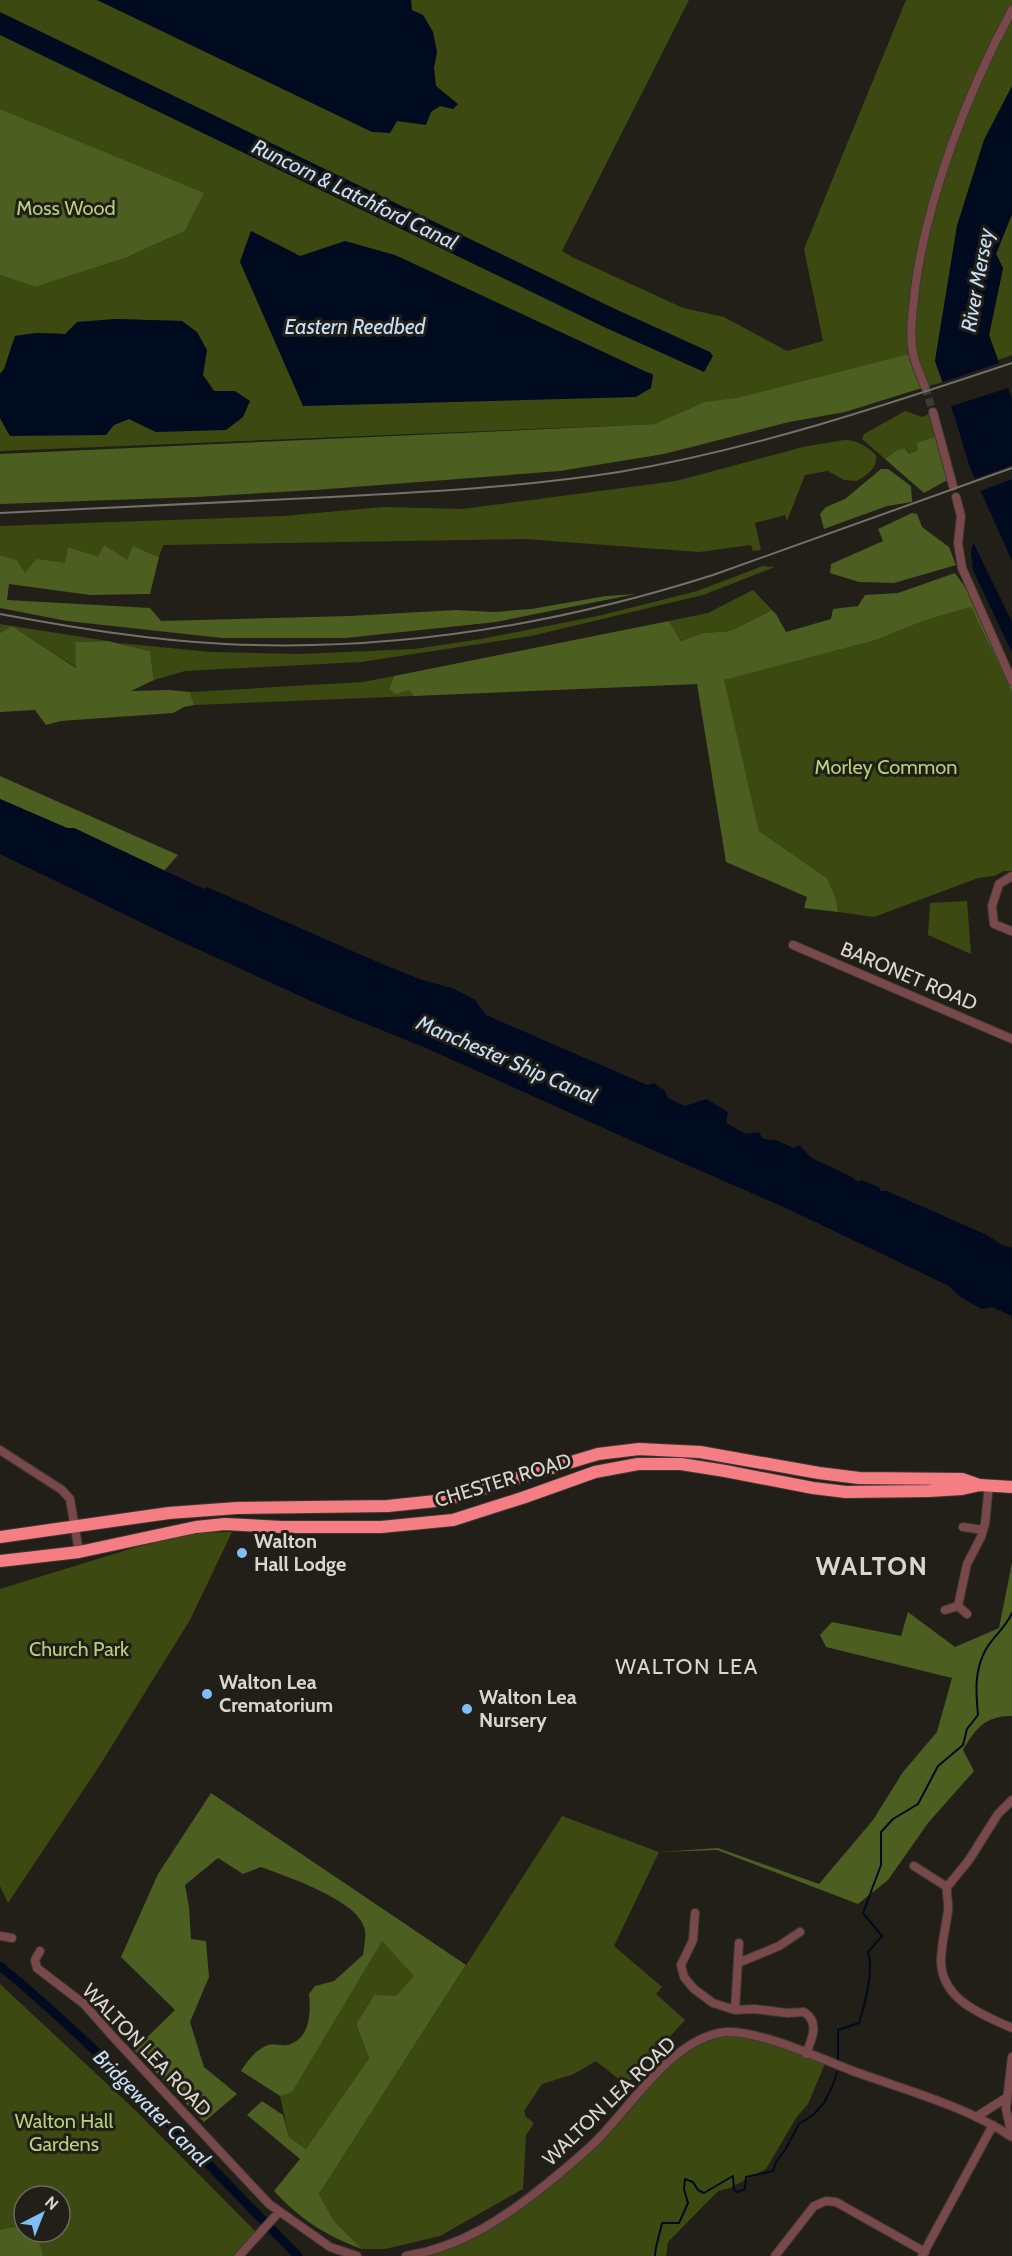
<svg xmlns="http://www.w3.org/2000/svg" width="1012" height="2256" viewBox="0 0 1012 2256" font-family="Cabin,sans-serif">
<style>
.green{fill:#3c4a12;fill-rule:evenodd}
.forest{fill:#4d5e21}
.water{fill:#000b20}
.pier{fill:#221f18}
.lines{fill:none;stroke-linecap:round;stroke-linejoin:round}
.stream{stroke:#000b20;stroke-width:2}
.canal{stroke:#000b20;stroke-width:9}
.minor-tunnel{stroke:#3d3a34;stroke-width:8;stroke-dasharray:8 4;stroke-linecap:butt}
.minor-casing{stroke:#3b3932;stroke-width:10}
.highway-casing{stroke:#3b3932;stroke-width:14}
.minor{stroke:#78484a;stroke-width:8}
.highway{stroke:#f57d84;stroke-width:12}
.rail{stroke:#74716b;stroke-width:2}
.poi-dot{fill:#7dbef9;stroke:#221f18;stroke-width:2}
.labels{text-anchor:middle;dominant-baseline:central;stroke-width:6;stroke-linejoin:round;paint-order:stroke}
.park-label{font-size:20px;fill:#b6d179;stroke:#221f18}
.street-label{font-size:20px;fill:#d8d6d1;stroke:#221f18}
.poi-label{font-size:20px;font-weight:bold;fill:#d8d6d1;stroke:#221f18;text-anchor:start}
.water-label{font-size:21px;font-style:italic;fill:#c6e0fb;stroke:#221f18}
.quarter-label{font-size:22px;letter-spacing:1.5px;fill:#d8d6d1;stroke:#221f18}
.district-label{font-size:26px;font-weight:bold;letter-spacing:1.5px;fill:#d8d6d1;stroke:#221f18}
</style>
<rect width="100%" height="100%" fill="#221f18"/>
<path class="green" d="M0,0h689l-127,251 10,6 111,51 41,9 63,34 36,-10 -19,-92 102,-249h106v86l-28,54 -27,86 -22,135 8,21 -18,5 -12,-34 -258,71 -655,27v-33l10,18 104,-11 15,-6 27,13 79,-41h-21l-11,-16 -21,-54 -68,-2 -49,15 -28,-1 -22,3 -11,34 -4,4v-99l35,12 90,-29 60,-27 18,-37 -203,-85zM251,231l49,25 353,118 -2,14 -411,-126z
M1012,214v141l-14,5 -9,-25 14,-67 -7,-14z
M905,411l17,6 11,-5 7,23 -24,8 2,7 -9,4 -3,-6 -9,2 -12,9 -23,-20 2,-5z
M844,440c13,0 22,6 32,15 2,13 -9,20 -19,26l-13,-1 -16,-9 -23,4 -18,46 -2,-6 -30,8 6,27 -8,1 -2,-6 -52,7 -174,-13 -362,6 -4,12 -26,-11 -5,14 -30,-3 -73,17 -8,-14 -17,-5v-29l283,-10 101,-9 78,2 214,-28 127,-34z
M763,566l12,1 -72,28 -172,41 -170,26 -176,9 -31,9 -4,-29 -32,-8 93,9 89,2 114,-5 67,-10 117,-23 99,-25z
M753,590l19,20 -42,21 -27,2 -22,8 -12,-20 39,-8z
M971,607l41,86v178h-8l-10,5 -16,2 -104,39 -36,-5 -2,-13 -8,-20 -69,-48 -36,-151 153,-40 47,-19z
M0,624l12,2 96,15 -33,1 2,26 -65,-42 -12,7z
M394,676l-5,13 19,1 6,6 -220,9 -4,-13 173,-10z
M967,901l4,53 -43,-19 2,-32z
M232,1532l-42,88 -90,145 -92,138 -8,-17v-297l130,-40 59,-16z
M562,1816l97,36 -45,94 48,41 -6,7 29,26 -59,65 -30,-24 -22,13 -32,10 -18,27 2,6 8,6 -8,12 -3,54 -83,47 -55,13h-23l-28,-28 -15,-27z
M382,1940l33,36 -19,20h-23l-17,28 13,34 -63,91 -17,-12 -9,-41 12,-5z
M0,1984l134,125 123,124 -22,23h-235zM24,2196h36v36h-36z
M739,2032l86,28 -1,6 -16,38 -12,14 -30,51 -36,19 -12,3 -50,51 -2,14h-260l71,-22 98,-73 89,-94 45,-31z"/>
<path class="forest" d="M0,109l204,84 -19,38 -60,27 -90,29 -35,-12z
M913,353l12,34 -80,25 -56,10 -125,32 -104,17 -245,19 -119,7 -196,7v-50l655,-30 50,-22 33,-4z
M940,435l11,43 -27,15 -39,-34 12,-9 8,-2 4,6 9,-4 -2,-7z
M881,469h7l23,17 1,16 -25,4 -63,23 -4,-15 6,-7 19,-8z
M912,513l5,1 5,13 27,20 7,18 -62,18 -35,-1 -29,-9 1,-9 52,-23 -5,-12z
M104,545l23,15 6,-14 26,11 -9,37 -60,1 -81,-11 -2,16 143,8 11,13 189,-5 106,-6 38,2 37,-3 75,-13 30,-2 -140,28 -150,16h-124l-155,-17 -67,-13v-53l17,5 8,13 11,-14 29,4 3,-16 30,10z
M955,573l12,17 36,72 9,19v12l-41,-86 -48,14 -47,19 -152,40 35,151 69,48 8,20 2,13 -34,-4 3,-11 -81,-35 -29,-178 -283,12 -6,-6 -12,4 -7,-5 5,-13 275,-55 12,20 22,-8 27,-2 42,-21 4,4 10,18 45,-13 2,-10 25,-3 7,-11 33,-2z
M12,626l64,42 -1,-26 33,-1 42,10 4,29 -23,11 38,-1 21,2 4,13 -10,2 -11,6 -112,8 -15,4 -11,-15 -35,2v-79z
M0,776l178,79 -14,16 -90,-43h-7l-67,-29z
M1012,1563v153c-27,0 -36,12 -49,34l11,21 -46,52 -40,57 -30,24 -141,-54 -58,2 59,-4 101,36 54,-64 30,-48 34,-40 15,-54 -126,-31 -6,-12 12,-13 69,14 7,-24 47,35 44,-19z
M211,1793l255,172 -147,229 15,27 28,28c-36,-13 -62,-30 -88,-58l26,-32 -53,-44 15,-14 21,14 6,22 17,12 63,-91 -13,-34 18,-29 22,1 18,-20 -32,-35 -90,151 -12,4 -39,-25c7,-11 14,-21 27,-26 6,-2 13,1 19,0 23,-5 24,-32 22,-51l6,-8 19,-5 29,-26c1,-9 4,-20 1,-28 -7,-27 -79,-51 -103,-60l-18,7 -25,-16 -33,27 4,22 2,32 15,2 3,36 -19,45 14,45 33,27 -33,28 -70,-72 41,-40 -54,-53 37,-83z
M24,2225v7h12l7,24h-43v-26z"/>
<path class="water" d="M97,0h314l1,10 11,5 10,17 4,20 -3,16 2,18 22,18 -5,5 -13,-3 -9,6 -5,13 -29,-4 -7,12 -18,-1z
M0,12l613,296 97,44 3,4 -9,16 -100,-45 -604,-292z
M1012,86v128l-16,40 7,14 -14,67 23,64v162l-43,-96 -14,-47 -20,-57 22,-135 27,-86z
M251,231l49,25 45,-15 50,14 258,120 -2,13 -15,9 -333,9 -63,-144z
M114,319l68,2 15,11 10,18 -4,25 11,16h21l15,10 -7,16 -17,13 -70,2 -27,-13 -15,6 -8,10 -96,1 -10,-18v-44l4,-5 11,-33 22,-3 28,1 12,-12z
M973,542l39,80v31l-39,-83 -2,-17z
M0,799l67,29h7l130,61 3,-2 175,77 40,16 30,8 23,12 11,15 161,70 7,-2 11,8 3,7 17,8 21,-7 22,13 -2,11 20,11 13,-2 4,7 13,1 17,8 6,-3 13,13 38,18 8,6 3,-2 18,7 2,4h6l100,44 15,10 10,3v68l-20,-9 -10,2 -20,-11 -15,-13 -159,-76 -149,-65 -213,-96 -104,-42 -153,-70 -169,-82z"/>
<path class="pier" d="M1002,362l9,25 -62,20 -9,-24z
M1012,465v14l-34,13 -6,-12z"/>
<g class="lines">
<path class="stream" d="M838,2060v-30l21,-7c6,-18 15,-54 9,-71l14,-16 -19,-23 18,-48v-33l12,-13 25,-15 20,-38 25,-21 4,-16 11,-14c-2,-22 -4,-43 7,-64 8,-15 20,-22 27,-38
M655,2256c0,-10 5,-22 7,-33h17l9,-20 -4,-14 1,-10 8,3 5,8 6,3 29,-17 1,14 4,2 7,-3 1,-12 27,-6 3,-9 9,-12 14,-26 14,-9 11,-12 9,-18 4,-13"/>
<path class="canal" d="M0,1966c107,88 201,192 298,290"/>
<path class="minor-tunnel" d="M925,387l8,25"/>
<defs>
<path id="minor" d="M925,387c-4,-11 -10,-23 -12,-34 -4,-21 0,-43 2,-64 12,-92 53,-198 97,-279
M933,412l20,74
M956,497l5,19 -3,27 4,25 50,113
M1011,931l-17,-7 -2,-18 7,-22 13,-8
M793,945l219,94
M0,1450l62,40 8,9 9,53
M963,1527l20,3
M958,1606l9,-42 14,-27 4,-13 4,-39
M945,1610l13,-4 9,8
M1012,1800l-14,14 -29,46 -22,27c-1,8 2,15 1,23 -2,18 -7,34 -7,52 1,38 42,53 71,66
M914,1866l33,21
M695,1913l-2,27 -12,25 3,12 10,12 19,14 22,7 20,-1 32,4 17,-1c16,10 8,27 2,42
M0,1936l12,2
M40,1951l-5,9 2,8 47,36 31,35 154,165 61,43 27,9
M738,1963l41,-17 21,-14
M735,2010l4,-67
M1012,2057l-6,52 6,27
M976,2117l30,-19
M239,2256l40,-44
M406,2256c56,-9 100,-39 143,-74 18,-15 36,-29 51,-45 33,-34 76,-102 127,-105 31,-2 95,27 126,39 52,19 113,35 159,66
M775,2256l39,-50 12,-5 10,1 89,50
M922,2256l71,-131"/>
<path id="highway" d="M0,1537l169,-24 68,-5 151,-2 57,-6 153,-46 41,-5 61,3 119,21 40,5 103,1 17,6
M0,1561l79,-9 117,-25 29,-3 57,3h99l72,-7 72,-23 70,-25 43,-8h43l44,7 88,17 33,4 83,-1 33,-2 18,-4 32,2"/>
</defs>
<use href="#minor" class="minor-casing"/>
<use href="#highway" class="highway-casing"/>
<use href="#minor" class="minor"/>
<use href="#highway" class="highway"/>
<path class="rail" d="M0,513c110,-5 220,-10 331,-16 96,-5 192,-10 288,-25 135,-23 264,-66 393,-109
M0,614c75,14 149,26 225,30 164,8 331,-19 488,-69l299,-107"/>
</g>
<g class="poi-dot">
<circle cx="242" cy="1553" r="6"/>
<circle cx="207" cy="1694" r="6"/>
<circle cx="467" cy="1709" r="6"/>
</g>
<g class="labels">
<g class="park-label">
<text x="66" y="208">Moss Wood</text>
<text x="886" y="767">Morley Common</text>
<text x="79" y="1649">Church Park</text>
<text x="64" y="2121">Walton Hall<tspan x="64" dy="23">Gardens</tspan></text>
</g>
<g class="street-label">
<text transform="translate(909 976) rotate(23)">BARONET ROAD</text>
<text transform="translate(503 1480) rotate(-17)">CHESTER ROAD</text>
<text transform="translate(147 2050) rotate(46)">WALTON LEA ROAD</text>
<text transform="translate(609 2101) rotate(-44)">WALTON LEA ROAD</text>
</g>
<g class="poi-label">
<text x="254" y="1541">Walton<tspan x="254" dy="23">Hall Lodge</tspan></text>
<text x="219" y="1682">Walton Lea<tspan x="219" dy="23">Crematorium</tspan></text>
<text x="479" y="1697">Walton Lea<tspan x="479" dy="23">Nursery</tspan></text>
</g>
<g class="water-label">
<text transform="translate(355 194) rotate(26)">Runcorn &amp; Latchford Canal</text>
<text transform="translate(977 280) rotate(-80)">River Mersey</text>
<text x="355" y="326">Eastern Reedbed</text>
<text transform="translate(507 1059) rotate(23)">Manchester Ship Canal</text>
<text transform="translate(152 2108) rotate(45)">Bridgewater Canal</text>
</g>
<g class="quarter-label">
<text x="687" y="1666">WALTON LEA</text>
</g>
<g class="district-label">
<text x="872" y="1566">WALTON</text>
</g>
</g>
<g transform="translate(42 2214) rotate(42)"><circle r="28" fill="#221f18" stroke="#6b6862" stroke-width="1.5"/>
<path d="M0-4.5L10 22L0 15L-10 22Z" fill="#7dbef9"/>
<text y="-9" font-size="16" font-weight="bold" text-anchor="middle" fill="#d8d6d1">N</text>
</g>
</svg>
